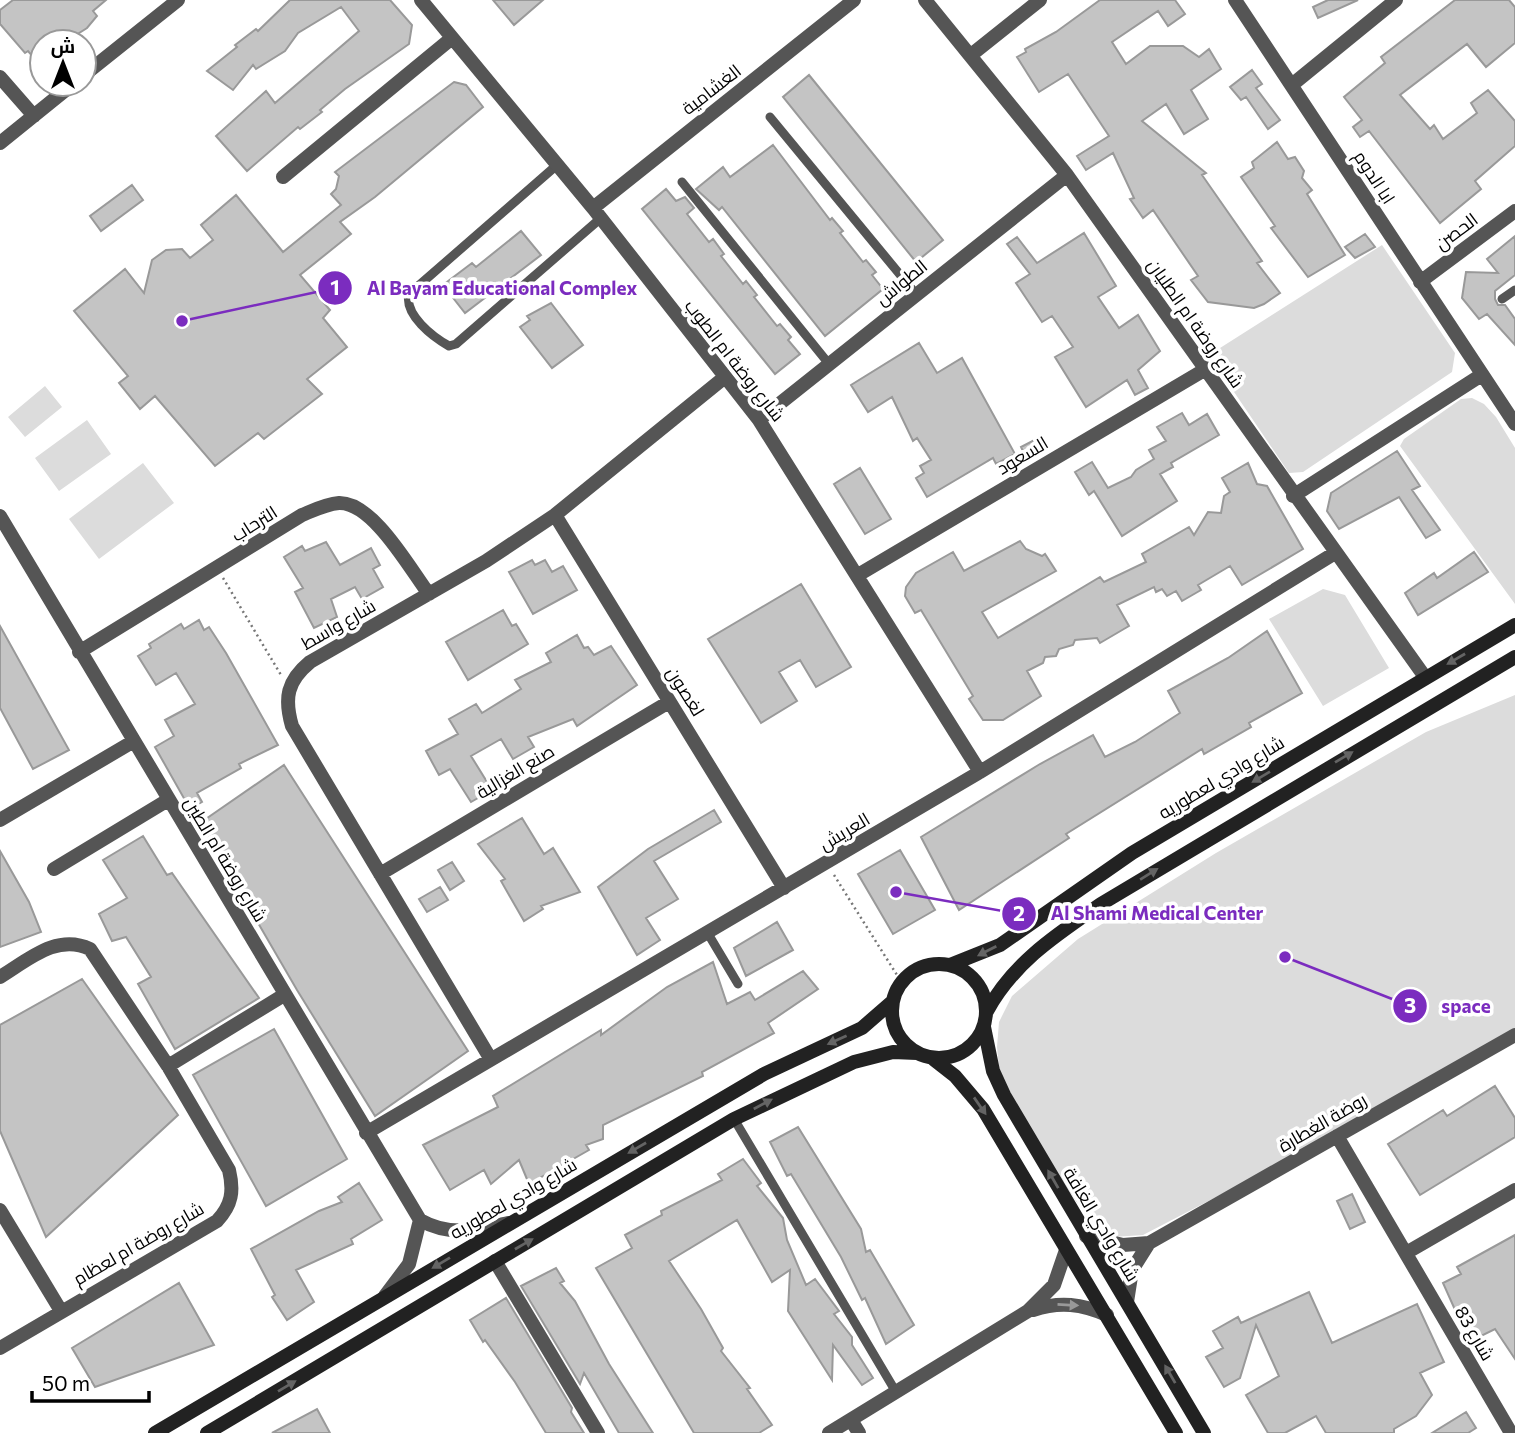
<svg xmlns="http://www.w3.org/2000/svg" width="1515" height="1433" viewBox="0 0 1515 1433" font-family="Commissioner,Cairo,sans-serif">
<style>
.green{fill:#dcdcdc}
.building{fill:#c4c4c4;stroke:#999;stroke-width:2}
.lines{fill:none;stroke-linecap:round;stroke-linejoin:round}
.path{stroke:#777;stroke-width:2.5;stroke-dasharray:2 3.5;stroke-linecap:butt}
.lane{stroke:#555;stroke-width:9}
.street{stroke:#555;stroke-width:14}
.secondary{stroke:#222;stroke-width:14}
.oneway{fill:#646464}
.oneway2{fill:#999}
.labels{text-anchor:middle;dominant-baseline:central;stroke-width:7;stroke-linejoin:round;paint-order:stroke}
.street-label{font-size:18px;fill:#000;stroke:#fff}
.leader{fill:none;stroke:#7b2cbf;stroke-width:2.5}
.callout-dot{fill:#7b2cbf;stroke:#fff;stroke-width:2.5}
.mark-label{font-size:21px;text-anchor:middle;font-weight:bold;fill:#fff}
.callout-label{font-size:19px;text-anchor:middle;font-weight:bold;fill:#7b2cbf;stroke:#fff;stroke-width:7;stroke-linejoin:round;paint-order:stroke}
</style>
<rect width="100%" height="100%" fill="#fff"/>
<path class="green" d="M1382,245l73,108 -3,19 -149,100 -14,1 -80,-118z
M45,386l17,21 -37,30 -17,-20z
M1472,398l12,6 12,13 19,31v156l-115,-158 4,-7 57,-40z
M87,420l24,34 -52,37 -24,-33z
M143,463l31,40 -75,56 -30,-40z
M1323,589l22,6 44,73 -66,38 -54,-87z
M1515,695v336l-191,110 -181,94 -30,2 -18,-9 -31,-44 -56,-94 -9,-22 -2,-21 2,-25 13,-26 66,-57 138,-86 210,-121z"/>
<path class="building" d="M13,0h93l-13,11 4,5 -10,12 -22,14h-23v9l-8,7 -6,-7 -3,2 -25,-29v-14z
M290,0h100l22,25 -3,19 -64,45 -25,21 2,2 -22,17 -2,-2 -51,44 -31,-35 50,-45 9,12 84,-72 -18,-24 -43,26 -13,18 -29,18 -3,-4 -20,25 -26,-19 30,-24 -2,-2 21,-16 2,2z
M493,0h50l-29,25z
M1100,0h75l10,14 -17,12 -10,-15 -46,31 14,22 24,-18h33l16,11 10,-8 12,20 -30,21 17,29 -24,15 -18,-30 -24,17 64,52 -4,2 60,86 -5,2 23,30 -16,11 -10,4 -46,-6 -17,-22 7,-4 -45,-66 -10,8 -13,-19 4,-1 -21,-45 -27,17 -9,-14 32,-20 -41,-62 -29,18 -22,-35 9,-5 -1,-3 31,-17z
M1328,0h30l-40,18 -5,-11z
M1455,0h54l6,7v36l-29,24 -19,-23 -67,51 30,34 4,-4 9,14 34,-26 -6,-10 17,-13 27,31v25l-40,35 6,8 -41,34 -71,-92 -9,6 -7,-10 9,-7 -18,-23 41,-34 -4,-6z
M1252,70l10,14 -6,4 24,32 -12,9 -22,-32 -5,3 -11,-13z
M809,75l134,165 -27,22 -133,-165z
M454,82l12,3 17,22 -108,90 -35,25 11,12 -51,41 30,35 -7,8 24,29 -40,32 15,15 -58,45 -6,-6 -43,33 -60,-70 -15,13 -21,-26 9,-7 -54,-65 51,-42 19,24 8,-33 14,-10 16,-1 8,9 23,-18 -12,-15 35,-30 47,57 58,-47 -10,-11 5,-5 3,-13 -4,-4z
M1277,142l11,17 7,-2 9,14 -2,7 10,12 -5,4 38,61 -37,22 -37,-49 4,-2 -34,-49 13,-9 -2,-6z
M773,145l57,75 2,-2 11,13 -3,2 23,29 3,-2 10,12 -4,3 11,14 -58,47 -103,-129 -3,3 -23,-21 27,-22 7,10z
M132,185l11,15 -42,31 -11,-15z
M666,189l10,12 9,-4 9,11 -7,6 22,28 4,-3 11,15 -3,2 22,28 3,-3 11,14 -3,2 23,29 3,-2 11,13 -3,3 12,14 -25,20 -133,-165z
M521,231l20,24 -76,58 -22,-28 29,-22 4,4z
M1084,233l32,53 -18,11 21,31 19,-13 22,36 -22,19 10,18 -13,7 -8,-15 -41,27 -31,-50 18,-10 -21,-31 -10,6 -26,-39 14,-9 -23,-30 10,-7 20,26z
M1365,234l10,13 -20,11 -10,-11z
M1515,236v39l-20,16v8l3,6h7l10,14v26l-28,-31 -8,5 -17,-21 4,-26 32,1 -11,-14z
M551,303l32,42 -31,23 -32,-41 10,-7 -3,-4z
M919,343l18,30 25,-15 53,96 -19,10 -3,-6 -66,39 -11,-19 8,-5 -4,-7 11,-6 -14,-22 -4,3 -21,-44 -24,15 -17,-27z
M1182,413l7,12 18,-11 12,21 -48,28 2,4 -13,7 17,27 -55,35 -28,-45 -5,4 -14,-23 17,-10 16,26 23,-11 5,-7 18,-11 -5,-9 17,-9 -9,-14z
M1040,437l6,11 -20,10 -5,-11z
M1397,451l23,35 -8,4 28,40 -14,8 -27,-41 -60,32 -12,-18 4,-18z
M1248,463l9,21 10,2 36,63 -61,36 -12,-19 -32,19 3,5 -19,11 -6,-10 -9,5 -5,-7 -6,3 -2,-5 -37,18 12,21 -29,17 -3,-5 -22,2 -2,5 -14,4 -3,7 -11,1 -2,6 -16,8 14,25 -38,24h-20l-14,-21 4,-3 -52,-86 -6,3 -10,-17 1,-9 10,-14 37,-21 11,19 56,-30 6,8 16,7 3,-2 11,17 -74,41 16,26 102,-61 4,5 42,-20 -4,-8 47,-27 5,8 14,-23 13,1 3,-17 6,-4 -8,-14z
M860,468l31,51 -26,15 -31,-50z
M326,542l14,23 31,-17 9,17 -7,4 10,18 -21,12 -7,-12 -24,12 6,18 -23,11 -19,-36 8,-4 -19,-31 18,-11 3,5z
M1474,552l14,20 -70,43 -13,-22 29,-20 3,5z
M532,560l3,5 10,-5 7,12 11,-6 14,24 -44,24 -24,-42z
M801,584l50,83 -35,20 -16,-27 -21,12 18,29 -36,22 -53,-84z
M503,610l9,16 4,-2 12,20 -60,36 -22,-38z
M199,620l5,10 5,-3 17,26 52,92 -39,19 2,4 -44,25 5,9 -12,7 -35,-62 19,-11 -9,-16 30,-16 -19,-31 -20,12 -18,-29 13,-8 -2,-4 32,-20 3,5z
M0,626l69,124 -36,19 -33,-61z
M1267,631l35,62 -53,30 2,4 -47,27 -2,-5 -136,85 3,4 -110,72 -38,-73 119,-73 53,-29 12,22 30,-15 45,-29 -12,-22 60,-33z
M577,635l7,13 4,-1 6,8 17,-9 26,39 -60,41 -4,-7 -45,18 6,10 -21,12 -12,-20 -30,17 21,34 -21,12 -21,-33 -11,6 -13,-24 32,-17 -9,-15 27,-15 6,9 39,-24 -6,-9 36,-18 -5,-9z
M284,765l184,286 -93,65 -78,-126 -97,-167z
M714,810l7,12 -67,39 24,38 -32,19 14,22 -23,15 -39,-68 50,-38z
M522,818l22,36 9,-6 27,44 -39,14 2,3 -19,12 -23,-40 4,-2 -27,-35z
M143,836l24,39 5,-2 87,125 -84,51 -37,-65 13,-7 -25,-40 -14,4 -13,-27 28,-16 -24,-38z
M900,850l35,60 -42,24 -35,-60z
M0,851l29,51 12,30 -41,15z
M452,862l12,19 -14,9 -12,-20z
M440,887l8,13 -21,12 -8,-13z
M777,922l16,28 -47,26 -12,-28z
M713,962l14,42 23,-12 5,8 48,-29 15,18 -50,34 6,10 -72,39 1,4 -100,49v14l-17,6 3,5 -60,34 -10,-24 -28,24 -7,-14 -34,20 -27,-45 75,-38 -5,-11 108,-66v5l66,-48z
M82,979l96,136 -132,122 -46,-106v-106z
M274,1029l73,130 -81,47 -73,-131z
M1495,1086l20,32v19l-95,58 -32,-51 55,-34 4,6z
M798,1127l63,102 5,23 4,-2 44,75 -28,19 -21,-46 -3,2 -21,-43 -50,-83 -4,2 -17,-34z
M743,1159l18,24 -4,3 26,32 4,22 19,45 9,-6 24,32 -5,3 18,23v8l21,33 -11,7 -29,-40 -1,35 -44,-69 2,-41 -18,12 -35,-62 -68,41 32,48 22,39 -2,3 29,37 -3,1 25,36 -13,8h-65l-98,-165 36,-20 -7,-13 37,-20 -1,-4 61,-31 -4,-6z
M359,1183l23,37 -31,19 2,5 -57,26 18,32 -27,18 -15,-23 3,-2 -24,-46 68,-38 23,-9 -4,-5z
M1352,1194l13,28 -15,7 -13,-28z
M1515,1235v124l-20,-30 -20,10 -14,-30 -5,3 -13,-29 18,-9 -4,-7z
M556,1268l8,13 -4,2 15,18 34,63 44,69h-34l-35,-60 -4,11 -59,-98z
M179,1283l35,62 -119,42 -23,-39z
M1309,1292l23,51 85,-39 27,58 -24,11 12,22 -16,21 -22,13v4h-68l-10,-17 -31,17h-17l-22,-38 33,-19 -23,-51 -16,53 -16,9 -18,-30 17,-9 -10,-17 25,-14 3,6z
M506,1298l66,110 -1,4 13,21h-38l-31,-51 -30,-42 -2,2 -13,-22z
M317,1409l13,24h-58z
M1466,1412l10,16 -8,5h-36z"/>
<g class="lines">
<path class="path" d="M223,578l58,97
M834,875l68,108"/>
<path class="lane" d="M770,117l146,177
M557,165l-148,129c-5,21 24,43 40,52l7,-2 145,-126
M682,182l147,182
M1502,299l13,-9
M707,932l31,52
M734,1119l162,273"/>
<path class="street" d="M421,0l172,208 166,212 221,352
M925,0l142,175 358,502
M1235,0l280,424
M971,55l69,-55
M84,75l94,-75
M0,77l34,39
M1293,84l103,-84
M0,143l73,-59
M283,177l169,-139
M593,208l261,-208
M1420,282l95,-71
M759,420l308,-245
M1293,496l187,-120
M555,515l229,373
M0,516l420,704c30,17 56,10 88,3
M858,575l348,-206
M79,652l223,-137c12,-5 24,-11 37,-12 34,-1 71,66 90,91
M0,820l134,-79
M54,869l114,-69
M380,874l289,-172
M0,977c28,-17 57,-44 90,-28l78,117 61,104c5,21 3,35 -12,51l-217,127
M490,1058l-198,-332c-8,-28 -5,-45 18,-64l176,-101 69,-46 170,-138
M168,1066l116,-71
M366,1133l614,-361 355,-219
M1337,1136l174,297
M0,1210l61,101
M1086,1236l37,9 26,-2
M1406,1253l109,-63
M495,1261l103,172
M385,1296l24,-32 11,-44
M1127,1302l5,-32 17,-27 366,-208
M1033,1310c27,-9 49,-6 74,5
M851,1420l8,13
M829,1433l199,-122 26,-26 12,-35"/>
<path class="secondary" d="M892 1011a47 47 0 1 1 94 0a47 47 0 1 1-94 0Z
M950,965l50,-20 132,-92 383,-228
M987,1011c27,-49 69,-76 114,-107l414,-247
M984,1027l9,44 11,24 200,338
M932,1058l23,18 28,33 193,324
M155,1433l609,-359 98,-46 31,-27
M207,1433l527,-314 120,-57 39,-10 24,1"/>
</g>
<defs><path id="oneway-solid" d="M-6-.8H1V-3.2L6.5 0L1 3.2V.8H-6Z" transform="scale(1.75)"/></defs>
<g class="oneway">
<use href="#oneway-solid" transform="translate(1456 659) rotate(150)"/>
<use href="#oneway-solid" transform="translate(1344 757) rotate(-31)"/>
<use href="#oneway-solid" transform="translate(1261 777) rotate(149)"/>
<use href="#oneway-solid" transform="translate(1149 874) rotate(-32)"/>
<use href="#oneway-solid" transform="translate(987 951) rotate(153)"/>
<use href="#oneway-solid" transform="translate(837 1040) rotate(156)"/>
<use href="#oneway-solid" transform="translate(763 1104) rotate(-28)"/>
<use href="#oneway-solid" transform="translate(980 1106) rotate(55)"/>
<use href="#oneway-solid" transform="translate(637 1148) rotate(150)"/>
<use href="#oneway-solid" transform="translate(1053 1179) rotate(-120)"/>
<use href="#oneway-solid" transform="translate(524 1244) rotate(-30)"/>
<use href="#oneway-solid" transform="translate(441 1263) rotate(149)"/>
<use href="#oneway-solid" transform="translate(1170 1374) rotate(-120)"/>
<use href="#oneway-solid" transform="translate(287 1386) rotate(-31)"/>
</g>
<use class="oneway2" href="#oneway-solid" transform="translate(1068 1305) rotate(3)"/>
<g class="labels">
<g class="street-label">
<text transform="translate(711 89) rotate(-38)">الغشامية</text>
<text transform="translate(1375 177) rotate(57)">ابا الدوم</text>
<text transform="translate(1456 231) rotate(-37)">الحصن</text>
<text transform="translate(901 282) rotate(-39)">الطواش</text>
<text transform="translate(1196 323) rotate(55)">شارع روضة ام الطليان</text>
<text transform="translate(735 360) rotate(52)">شارع روضة ام الطوب</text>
<text transform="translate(1022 455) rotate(-31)">السعود</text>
<text transform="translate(254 523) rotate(-32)">الترحاب</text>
<text transform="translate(338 624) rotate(-30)">شارع واسط</text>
<text transform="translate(686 691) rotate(58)">لغصون</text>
<text transform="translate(515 771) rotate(-31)">صنع الغزالية</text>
<text transform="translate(1221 777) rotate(-31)">شارع وادي لعطوريه</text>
<text transform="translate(844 831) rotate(-31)">العريش</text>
<text transform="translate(226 859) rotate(59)">شارع روضة ام الطين</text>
<text transform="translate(1322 1122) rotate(-30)">روضة الغطارة</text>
<text transform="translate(513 1198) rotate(-30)">شارع وادي لعطوريه</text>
<text transform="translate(1102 1224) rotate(59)">شارع وادي الغافة</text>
<text transform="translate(138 1243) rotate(-30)">شارع روضة ام لعظام</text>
<text transform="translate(1475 1333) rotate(60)">شارع 83</text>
</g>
</g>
<path class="leader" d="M182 321L335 288M896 892L1019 914M1285 957L1410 1006"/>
<g class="callout-dot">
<circle cx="182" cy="321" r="7"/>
<circle cx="896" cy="892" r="7"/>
<circle cx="1285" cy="957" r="7"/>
<circle cx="335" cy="288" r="18"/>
<circle cx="1019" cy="914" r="18"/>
<circle cx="1410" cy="1006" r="18"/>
</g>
<g class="mark-label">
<text x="335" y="295">1</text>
<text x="1019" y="921">2</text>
<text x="1410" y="1013">3</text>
</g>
<g class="callout-label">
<text x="502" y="295">Al Bayam Educational Complex</text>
<text x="1157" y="920">Al Shami Medical Center</text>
<text x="1466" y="1013">space</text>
</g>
<g transform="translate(63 63)"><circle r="33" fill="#ffffff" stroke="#999999" stroke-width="2"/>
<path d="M0-5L12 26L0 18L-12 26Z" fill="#000000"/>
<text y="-10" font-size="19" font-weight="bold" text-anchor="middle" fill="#000000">ش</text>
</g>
<path d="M32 1391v10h117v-10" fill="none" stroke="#000000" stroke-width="3.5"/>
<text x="42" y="1391" font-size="21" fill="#000000" stroke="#ffffff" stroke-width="5" paint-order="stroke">50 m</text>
</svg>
